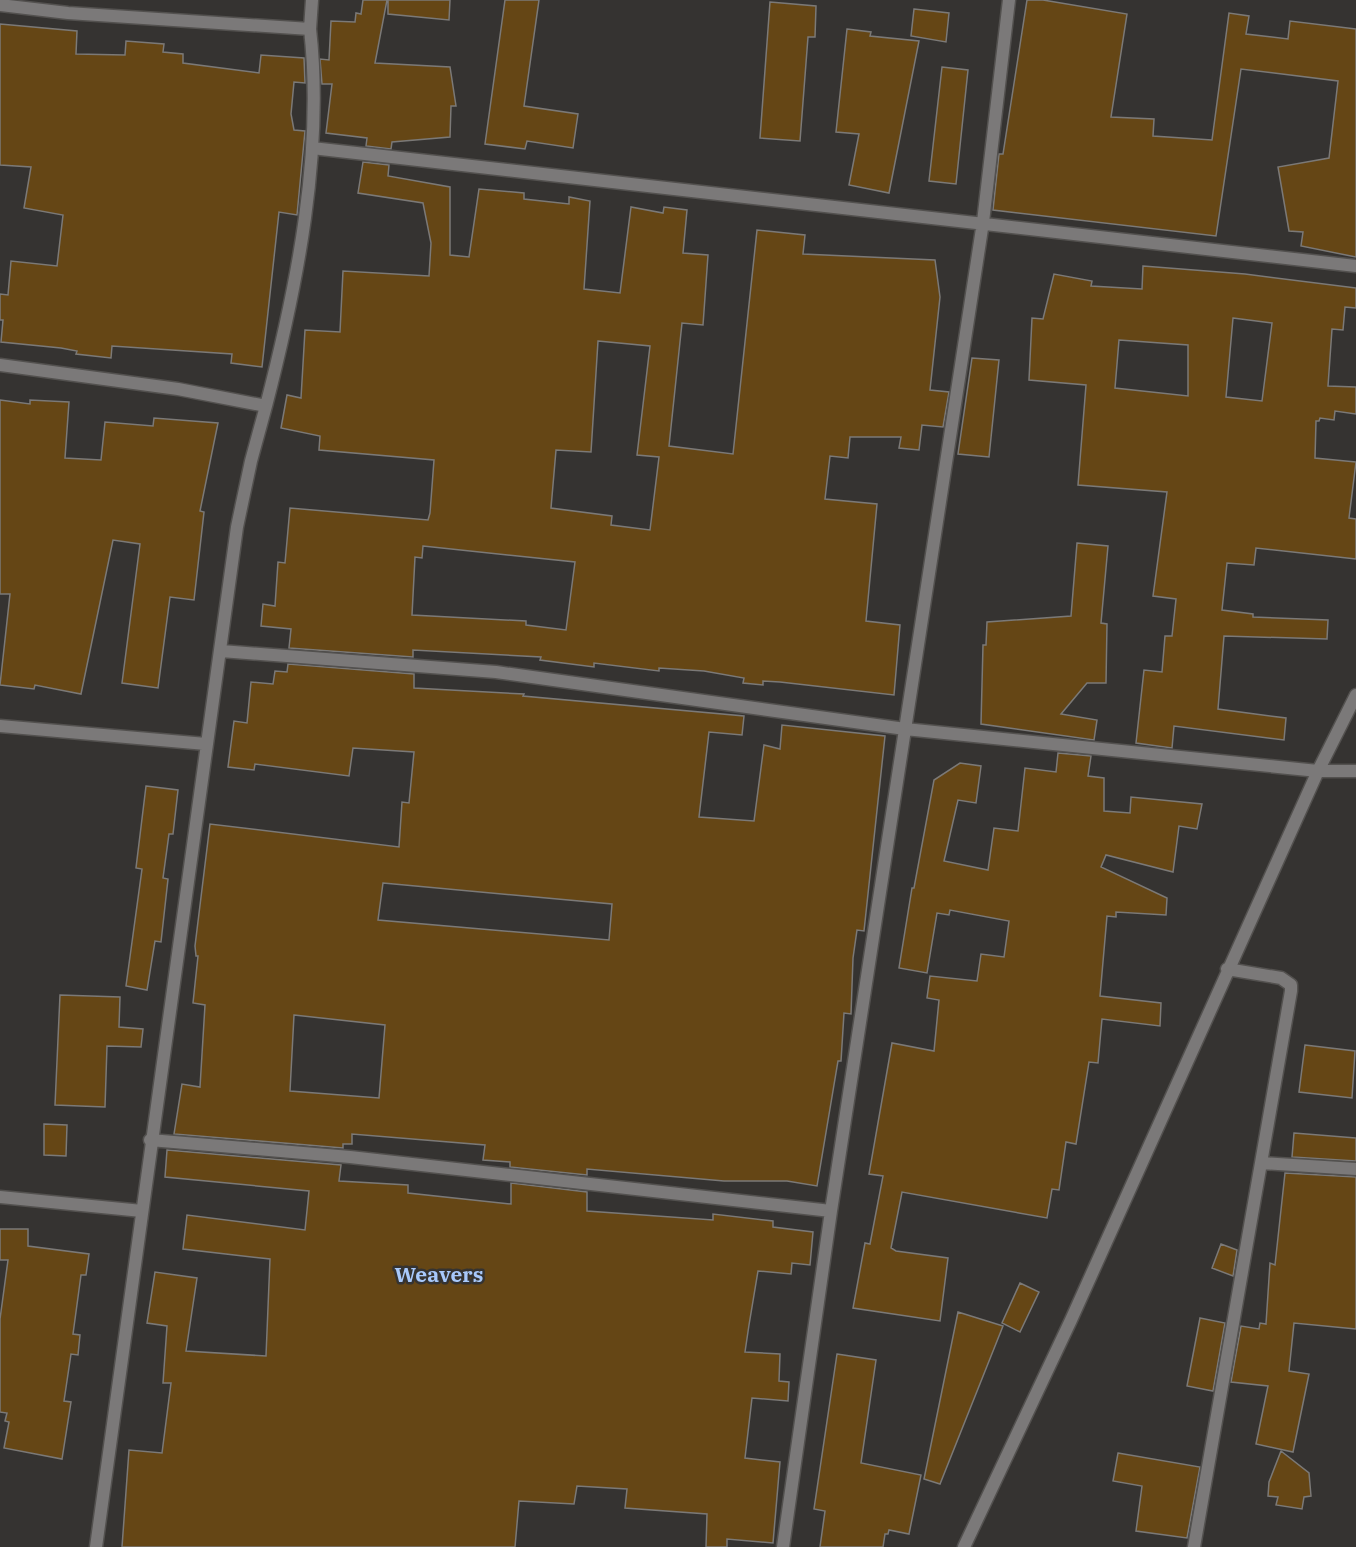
<svg xmlns="http://www.w3.org/2000/svg" width="1356" height="1547" viewBox="0 0 1356 1547" font-family="'IBM Plex Serif',serif">
<style>
.building{fill:#654615;stroke:#7b7977;stroke-width:1.5;fill-rule:evenodd}
.lines{fill:none;stroke-linecap:round;stroke-linejoin:round}
.minor-casing{stroke:#53514f;stroke-width:15}
.minor{stroke:#7b7979;stroke-width:12}
.labels{text-anchor:middle;dominant-baseline:central;stroke-width:5;stroke-linejoin:round;paint-order:stroke}
.neighbourhood-label{font-size:21px;font-weight:bold;fill:#a8c9fb;stroke:#353331}
</style>
<rect width="100%" height="100%" fill="#353331"/>
<path class="building" d="M363,0h24l-12,63 75,4 6,39h-5l-1,31 -58,5 -1,7 -25,-3 1,-8 -41,-5 6,-49h-10l-2,-25 9,1 2,-39 24,1 1,-9 5,1z
M388,0h62l-1,20 -61,-6z
M505,0h34l-15,106 54,8 -5,34 -46,-7 -2,8 -40,-5z
M1027,0h16l84,14 -16,103 43,2 -1,17 59,4 17,-127 20,3 -3,18 42,5 2,-18 66,8v228l-55,-11 2,-14 -14,-1 -11,-64 51,-9 9,-77 -97,-12 -25,167 -223,-26 6,-56h4z
M770,2l46,4 -1,31h-7l-8,104 -40,-3z
M914,9l35,4 -3,29 -35,-6z
M0,24l77,7 -1,23 49,1 1,-14 38,3 -1,8 20,2v9l76,10 2,-18 43,3 1,25 -11,-1 -3,32 3,16 11,1 -8,84 -18,-3 -17,155 -31,-4 1,-9 -120,-8 -1,12 -35,-4 1,-3 -16,-3 -60,-6 2,-22h-3v-26l8,1 3,-34 46,5 6,-51 -39,-7 7,-41 -31,-2z
M847,29l24,3 -1,4 49,5 -30,152 -40,-8 10,-51 -23,-2z
M942,67l26,3 -12,114 -27,-3z
M363,162l26,3 -1,11 62,11v68l19,2 10,-68 45,4v6l45,5v-7l21,4 -6,88 36,4 11,-86 32,6 1,-6 23,3 -4,43 25,2 -5,70 -21,-2 -13,123 64,8 24,-224 48,5 -2,19 132,6 5,37 -10,93 19,2 -6,35 -21,-2 -3,25 -20,-2 2,-11h-51l-2,21 -18,-2 -5,43 52,5 -11,117 34,4 -6,70 -114,-13 -17,-1v4l-20,-2 1,-5 -40,-7 -45,-3v3l-65,-8v4l-54,-7 1,-3 -128,-7v7l-124,-9 2,-19 -30,-3 2,-22 12,2 3,-44 7,1 5,-55 138,12 2,-7 4,-53 -115,-10 1,-14 -39,-8 6,-33 14,3 4,-68 35,2 3,-61 86,5 2,-33 -8,-40 -65,-10zM598,341l52,5 -13,109 22,2 -9,73 -39,-5 1,-9 -61,-8 5,-58 35,2zM423,546l152,16 -9,68 -40,-5v-4l-114,-6 3,-58 7,1z
M1143,266l102,8 111,14v20l-11,-1 -2,23 -11,-1 -4,57 28,1v27l-21,-3 -1,9 -14,-2 -1,3h-3l-1,37 41,4 -7,56 7,1v40l-100,-11 -2,17 -27,-2 -5,47 31,4v3l75,3 -1,19 -103,-3 -6,73 68,9 -2,22 -110,-14 -2,22 -36,-5 8,-73 18,2 3,-36h7l4,-37 -23,-3 14,-104 -89,-7 8,-100 -57,-5 3,-62 11,1 11,-45 38,7 -1,5 51,3zM1233,318l39,5 -10,78 -36,-4zM1119,340l69,5v51l-73,-8z
M972,358l27,2 -10,97 -31,-3z
M0,400l30,4v-4l39,2 -4,56 36,2 4,-38 48,4 1,-8 64,5 -18,88 4,1 -10,88 -24,-3 -12,91 -36,-5 18,-139 -27,-4 -32,154 -46,-9 -1,4 -34,-4 10,-91h-10z
M1077,543l31,3 -7,77 6,1 -1,59h-19l-26,31 36,6 -3,20 -113,-16 2,-79h3l1,-23 84,-6z
M288,664l126,10v14l110,6 -1,2 221,20 -2,19 -33,-3 -10,85 55,4 10,-76 16,4 2,-24 103,11 -21,195 -7,-1 -4,28 -2,56 -7,-1 -3,48h-3l-21,125 -30,-5h-63l-137,-12v6l-77,-8v-5l-27,-2 2,-15 -133,-11v10h-9v4l-169,-14 8,-50 18,3 5,-82 -12,-2 5,-47h-2l-1,-10 15,-122 189,23 3,-45 7,1 5,-51 -61,-4 -4,28 -94,-12 -1,6 -26,-3 6,-46 13,2 4,-41 22,2 2,-13 12,1zM383,883l229,21 -3,36 -231,-20zM294,1015l91,10 -6,73 -89,-7z
M1058,753l33,3 -3,20 16,2v33l26,2 1,-16 71,7 -5,25 -18,-3 -6,46 -67,-17 -5,12 66,31 -1,17 -50,-3v5l-9,-1 -7,80 61,7 -1,23 -58,-7 -4,44 -9,-1 -13,82 -10,-2 -7,48 -7,-1 -5,29 -145,-26 -11,56 5,3 52,7 -8,63 -87,-13 12,-65 5,1 13,-68 -14,-2 23,-131 42,8 5,-51 -12,-2 3,-22 47,5 4,-27 23,3 5,-36 -59,-11 -1,5 -12,-2 -10,60 -28,-5 13,-80h2l20,-108 26,-17 21,3 -5,37 -18,-3 -14,61 44,9 6,-42 24,3 7,-63 31,4z
M146,786l32,4 -5,44h-4l-6,44 5,1 -7,63 -6,-1 -8,49 -21,-4 16,-117 -6,-1z
M60,995l60,2 -1,30 24,2 -2,18 -34,-1 -2,61 -50,-2z
M1305,1045l50,6 -3,47 -53,-6z
M44,1124l23,1 -1,31 -22,-1z
M1294,1133l62,5v23l-64,-4z
M167,1150l174,15 -2,16 69,4v8l103,11v-21l76,9v19l126,9v-6l60,7v6l40,5 -3,33 -18,-2 -1,11 -33,-3 -9,54 -4,27 35,2 -1,27 10,1 -1,19 -36,-3 -7,60 35,4 -7,81 -46,-4v8h-21l1,-33 -82,-6 2,-19 -50,-3 -3,18 -55,-3 -4,46h-393l7,-97 33,3 9,-70h-8l4,-57 -20,-3 8,-51 42,6 -11,73 80,5 4,-97 -87,-10 4,-34 118,15 4,-39 -144,-14z
M1285,1173l71,4v152l-62,-6 -5,48 20,3 -16,78 -37,-8 12,-58 -37,-4 10,-56 18,3 1,-6 6,1 4,-61 5,2z
M0,1229h28v17l61,8 -3,21h-5l-8,59 7,1 -2,20 -7,-1 -7,47 7,1 -9,57 -58,-11 5,-26 -4,-1 2,-8 -7,-1v-93l8,-59h-8z
M1221,1244l16,6 -4,26 -21,-8z
M1020,1283l19,9 -19,40 -18,-9z
M958,1312l45,14 -63,158 -16,-5z
M1200,1318l25,5 -12,68 -26,-5z
M837,1354l39,6 -15,103 60,12 -12,59 -20,-4 -1,4h-3l-2,13h-63l5,-36 -11,-2z
M1281,1451l28,22 2,23 -7,1 -2,12 -26,-4 2,-8 -10,-1 1,-14z
M1118,1453l82,14 -13,71 -51,-7 6,-45 -29,-5z"/>
<g class="lines">
<defs>
<path id="minor" d="M0,5l68,8 242,16 2,-29
M312,148l1044,118
M0,365l178,24 88,17 -15,55 -14,66 -141,1020
M266,406c31,-120 58,-254 44,-377
M221,651l275,21 409,57 413,42h38
M0,726l206,18
M150,1140l200,17 481,54
M1262,1163l94,6
M0,1197l142,14
M783,1547l48,-336 152,-989 26,-222
M964,1547l107,-227 247,-549 38,-76
M1194,1547l97,-556v-6l-10,-7 -54,-9"/>
</defs>
<use href="#minor" class="minor-casing"/>
<use href="#minor" class="minor"/>
</g>
<g class="labels">
<g class="neighbourhood-label">
<text x="439" y="1274">Weavers</text>
</g>
</g>
</svg>
